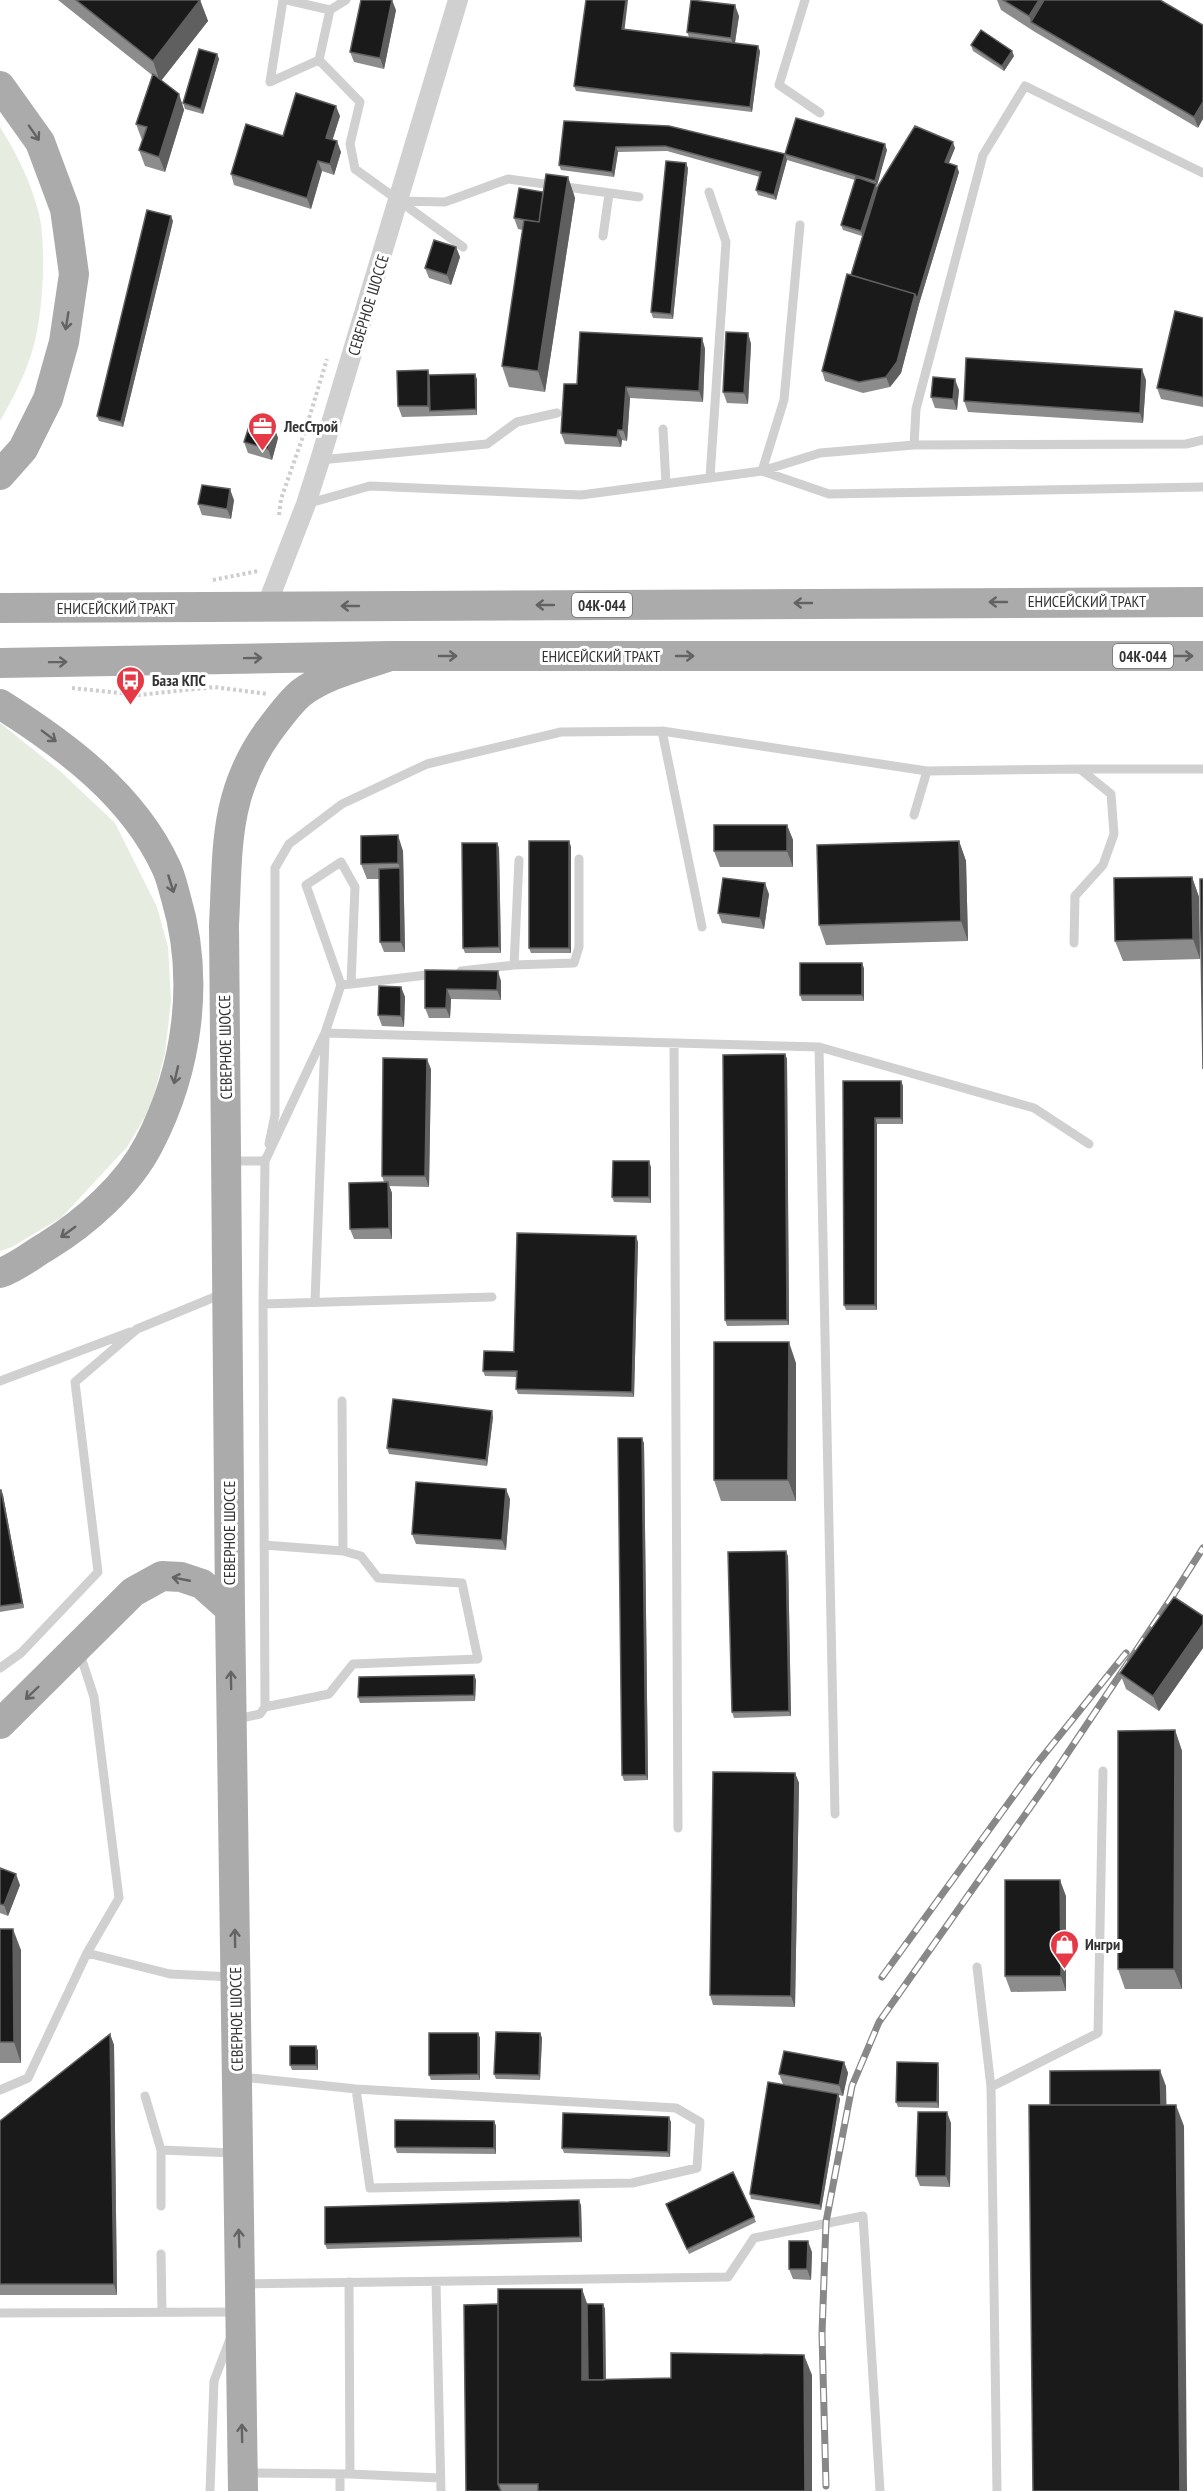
<svg xmlns="http://www.w3.org/2000/svg" width="1203" height="2491" viewBox="0 0 1203 2491" font-family="'PT Sans Narrow',sans-serif">
<style>
.green{fill:#e6ecdf}
.lines{fill:none;stroke-linecap:round;stroke-linejoin:round}
.path{stroke:#cdcdcd;stroke-width:4;stroke-dasharray:3 3;stroke-linecap:butt}
.service{stroke:#d0d0d0;stroke-width:9}
.minor{stroke:#d0d0d0;stroke-width:20}
.primary{stroke:#ababab;stroke-width:30}
.rail-casing{stroke:#888;stroke-width:7}
.rail{stroke:#fff;stroke-width:4.5;stroke-dasharray:14;stroke-linecap:butt}
.wall{fill:#8c8c8c}
.shaded-wall{fill:#5f5f5f}
.building{fill:#1a1a1a;stroke:#5f5f5f;stroke-width:1.5}
.oneway{stroke:#636363}
.labels{text-anchor:middle;dominant-baseline:central;stroke-width:6;stroke-linejoin:round;paint-order:stroke}
.shield{fill:#fff;stroke:#707070;stroke-width:1.5}
.shield-label{font-size:15px;font-weight:bold;fill:#333}
.street-label{font-size:16px;fill:#333;stroke:#fff}
.poi-label{font-size:16px;font-weight:bold;fill:#333;stroke:#fff;text-anchor:start}
</style>
<rect width="100%" height="100%" fill="#fff"/>
<path class="green" d="M0,127c17,27 31,55 39,87 8,35 4,106 -8,141 -7,22 -19,45 -31,66z
M0,723l60,48 55,52 42,84 11,40 3,54 -6,52 -14,54 -24,40 -65,70 -50,30 -12,4z"/>
<g class="lines">
<path class="path" d="M279,515l2,-16 25,-71 21,-69
M213,580l45,-9
M72,688l67,7 75,-8 54,7"/>
<path class="service" d="M283,0l-13,82 49,-22
M287,0l43,10 -11,50
M805,0l-26,85 41,28
M330,10l16,-10
M319,60l41,42 -10,42 5,25 108,78
M709,192l17,50 -16,235
M399,201l46,1 63,-23 131,18
M603,236l6,-42
M663,429l3,55
M914,445l2,-36 67,-254 42,-69 178,87
M320,460l167,-16 30,-22 40,-9
M762,471l58,-18 94,-8 272,-1 17,-4
M762,471l22,-71 16,-175
M306,504l64,-18 211,9 181,-24 67,23 374,-7
M662,731l265,40 153,-2 31,25 3,40 -11,31 -28,31 -1,47
M1080,769h123
M914,815l13,-44
M514,965l60,-2 5,-16v-88
M461,971l53,-6 5,-105
M351,984l84,-10
M325,1033l494,14 215,61 55,36
M674,1044l4,784
M819,1047l16,767
M269,1144l6,-29v-247l14,-24 53,-40 85,-40 134,-32 101,-1 40,196
M229,1161h36l1,-3
M315,1301l10,-262
M263,1304l229,-7
M0,1381l130,-49
M342,1401l1,150
M0,1668l21,-15 77,-81 -23,-190 62,-53 85,-35
M265,1707l-2,-403 2,-143 60,-128 16,-48 -35,-100 35,-23 14,25 -4,97 -10,1
M237,1719l23,-5 5,-7 64,-13 24,-30 125,-5 -16,-76 -84,-5 -17,-22 -18,-5 -79,-6
M87,1953l83,21 62,3
M977,1967l14,120 6,404
M242,2077l114,12 320,19 24,14 -3,46 -65,15 -262,5 -14,-99
M991,2087l107,-54 5,-262
M0,2090l28,-12 59,-125 32,-55 -25,-201 -15,-46
M145,2096l16,54v56
M161,2150l72,3
M161,2254l1,58
M349,2282l1,192
M436,2283l5,208
M243,2284l485,-7 26,-39 109,-22 17,275
M0,2313l238,-1
M248,2473l102,1 90,4
M340,2474v17
M210,2491l4,-110 16,-42"/>
<path class="minor" d="M266,607l40,-103 14,-44 138,-460"/>
<path class="primary" d="M0,86l40,56 25,67 9,65 -10,68 -16,57 -25,50 -23,26
M0,608l1203,-6
M0,663l390,-7h813
M0,704c65,41 133,91 166,163 5,10 7,21 10,31 24,81 12,171 -27,246 -21,41 -63,78 -102,102 -14,8 -31,22 -47,27
M0,1724l133,-132 29,-16 19,1 21,7 28,25
M243,2491l-13,-882 -6,-684c4,-74 -1,-130 44,-193 10,-13 21,-29 33,-39 25,-19 60,-27 89,-37"/>
<defs>
<path id="rail" d="M1170,1600l33,-52
M882,1977l157,-216 87,-108
M826,2486l-4,-152 4,-112 26,-136 27,-64 174,-247 121,-181"/>
</defs>
<use href="#rail" class="rail-casing"/>
<use href="#rail" class="rail"/>
</g>
<path class="wall" d="M58,0h142l8,21 -47,60 18,13 5,16 -19,62 -20,-6 -6,-16 3,-10 -6,-16 16,-49z
M997,0h163l38,128 -163,-96 -34,-22z
M396,10l-12,59 -30,-7 -4,-10z
M739,16l-4,27 25,8 -8,61 -176,-21 -2,-5 51,-57 64,8 -2,-5z
M971,45l43,11 -10,15 -31,-20z
M217,54l2,5 -16,55 -18,-5 -2,-6z
M340,116l-8,24 9,12 -7,23 -12,-4 -11,38 -77,-24 -3,-11 52,-38z
M669,126l116,28 102,-4 -11,36 1,2 78,-40 -6,15 10,9 -40,132 -18,69 -11,14 -27,6 -38,-12 -3,-10 40,-135 -19,-6 -2,-5 14,-45 -68,-20 -11,40 -18,-5 -2,-5 4,-13 -93,-26 -49,1 -4,25 -53,-7 -2,-5z
M688,168l-15,151 -20,-1 -2,-6z
M568,177l7,21 -30,194 -36,-5 -7,-21 21,-136 -5,-1 -4,-11 29,-26z
M173,221l-50,206 -24,-6 -2,-5z
M456,247l4,10 -9,28 -22,-7 -4,-10z
M1203,318v89l-42,-8 -4,-11z
M748,333l3,11 -3,60 -21,-1 -4,-11z
M702,338l3,11 -2,53 -73,-4 -3,43 -5,-1 -1,7 -56,-3 -4,-11 16,-49z
M428,370l1,5 48,4v36l-75,2 -4,-11z
M1146,380l-3,43 -175,-11 -4,-11z
M959,390l-2,20 -22,-2 -4,-11z
M274,427l4,11 -6,22 -24,-7 -4,-11z
M234,500l-3,19 -29,-4 -4,-11z
M787,825l6,15v27h-73l-6,-16z
M569,841l2,6v106h-40l-2,-5z
M959,841l7,20 2,80 -142,4 -7,-20z
M497,843l2,5 2,105h-36l-2,-5z
M403,851l2,101h-21l-4,-10v-63h-13l-6,-15z
M1192,877l7,20 1,62 -77,2 -8,-20z
M769,894l-5,35 -42,-6 -4,-10z
M864,968v33h-62l-2,-6z
M425,970l76,11v19l-50,-1 -1,19h-21l-4,-10z
M401,987l4,10 -1,30 -22,-1 -4,-11z
M785,1054l2,5 2,266 -62,1 -2,-6z
M431,1069l-2,118 -40,-1 3,7v46h-38l-4,-10 34,-47 -2,-6z
M843,1081h58l2,5v38h-26v186h-31l-2,-5z
M651,1167v36l-37,-1 -2,-5z
M638,1242l-4,155 -116,-3 -2,-5v-12l-31,-1 -2,-5 31,-19z
M796,1363v138h-75l-7,-21z
M493,1417l-6,49 -98,-12 -2,-6z
M644,1443l4,337 -24,1 -2,-6z
M0,1490l3,5 21,113 -24,4z
M510,1499l-4,51 -90,-6 -4,-10z
M788,1556l3,160 -57,2 -2,-6z
M1203,1616v32l-44,63 -33,-22 -6,-16z
M474,1675l2,5 -1,21 -115,2 -2,-6z
M1175,1730l7,21v238h-57l-7,-20z
M795,1773l4,10 -4,224 -82,-2 -3,-10z
M0,1868l20,17 -12,31 -8,-3z
M1066,1896v95l-55,1 -6,-16z
M0,1929l21,21v113h-21z
M478,2033l2,5v42h-49l-2,-5z
M540,2033l2,5 -2,42 -44,-1 -2,-5z
M110,2034l4,11 3,250h-117v-174z
M316,2046l2,5v19h-26l-2,-5z
M844,2062l4,11 -5,23 -5,-1 2,4 -19,111 -70,-11 -1,-5 49,-107 -16,-3 -4,-10z
M939,2068v40l-41,-1 -2,-5z
M494,2121l2,5v28l-99,-1 -2,-6z
M671,2122l-1,35 -106,-4 -2,-5z
M951,2123l-1,64 -30,-1 -4,-10z
M666,2204l88,13 2,5 -67,32z
M581,2205l1,37 -255,7 -2,-5z
M812,2252l-1,28 -18,-1 -4,-10z
M582,2289l5,15h16l2,5 1,71 206,-5v116h-346l32,-187z"/>
<path class="shaded-wall" d="M200,0l8,21 -48,61 -7,-21z
M392,0l4,10 -12,59 -4,-11z
M626,0h2l-4,34 -2,-5z
M1039,0h15l-23,22 4,10 -6,-16z
M735,5l4,11 -5,32 -3,-10z
M758,46l2,5 -8,61 -2,-5z
M1012,51l2,5 -10,15 -2,-5z
M217,54l2,5 -16,55 -2,-5z
M179,94l5,16 -19,62 -6,-15z
M1203,102v17l-5,9 -4,-11z
M336,106l4,10 -10,32 -4,-10z
M337,141l4,11 -7,23 -4,-11z
M953,142l2,6 -8,19 -2,-5z
M885,144l2,6 -10,36 -2,-5z
M616,147l2,5 -4,25 -2,-5z
M785,154l2,6 -11,40 -2,-5z
M318,161l4,10 -11,38 -4,-11z
M686,163l2,5 -15,151 -2,-5z
M957,166l2,6 -40,132 -18,69 -11,14 -4,-10 29,-83z
M568,177l7,21 -30,194 -7,-21z
M876,184l1,5 -14,48 -2,-6z
M171,216l2,5 -50,206 -2,-5z
M456,247l4,10 -9,28 -4,-10z
M748,333l3,11 -3,60 -4,-11z
M702,338l3,11 -2,53 -4,-11z
M1142,369l4,11 -3,43 -3,-10z
M428,370l3,11 -1,30 -2,-5z
M475,374l2,5v36l-1,-6z
M955,379l4,11 -2,20 -4,-11z
M626,387l4,11 -3,43 -4,-11z
M274,427l4,11 -6,22 -4,-11z
M618,430l4,10 -1,7 -4,-10z
M230,489l4,11 -3,19 -4,-10z
M787,825l6,15v27l-6,-16z
M398,835l5,16 2,101 -4,-10 -1,-74 -2,-5z
M569,841l2,6v106l-2,-5z
M959,841l7,20 2,80 -7,-20z
M497,843l2,5 2,105 -2,-6z
M1192,877l7,20 1,62 -7,-20z
M765,883l4,11 -5,35 -4,-11z
M862,963l2,5v33l-2,-6z
M498,971l3,10v19l-4,-10z
M401,987l4,10 -1,30 -3,-11z
M447,989l4,10 -1,19 -4,-10z
M785,1054l2,5 2,266 -2,-5z
M427,1059l4,10 -2,118 -4,-11z
M901,1081l2,5v38l-2,-6z
M875,1118l2,6v186l-2,-5z
M649,1161l2,6v36l-2,-6z
M388,1182l4,11v46l-3,-11z
M636,1236l2,6 -4,155 -2,-5z
M789,1342l7,21v138l-8,-21z
M492,1411l1,6 -6,49 -1,-6z
M642,1438l2,5 4,337 -2,-5z
M506,1489l4,10 -4,51 -4,-10z
M1,1490l2,5 21,113 -2,-5z
M786,1551l2,5 3,160 -2,-5z
M1203,1624v24l-44,63 -6,-15z
M474,1675l2,5 -1,21 -1,-6z
M1175,1730l7,21v238l-8,-20z
M795,1773l4,10 -4,224 -4,-11z
M16,1874l4,11 -12,31 -4,-11z
M1060,1880l6,16v95l-5,-15z
M13,1929l8,21v113l-7,-21z
M478,2033l2,5v42l-2,-6z
M540,2033l2,5 -2,42 -1,-5z
M110,2034l4,11 3,250 -3,-11z
M316,2046l2,5v19l-2,-5z
M844,2062l4,11 -5,23 -4,-11z
M938,2063l1,5v40l-2,-6z
M1160,2070l6,16 1,40 -6,-16z
M838,2094l2,5 -19,111 -1,-5z
M1176,2105l8,21 3,365h-7z
M947,2112l4,11 -1,64 -4,-11z
M669,2117l2,5 -1,35 -2,-5z
M494,2121l2,5v28l-2,-6z
M579,2200l2,5 1,37 -2,-5z
M808,2241l4,11 -1,28 -4,-11z
M582,2289l7,20 1,87 -8,-16z
M603,2304l2,5 1,92 -2,-5z
M804,2355l8,20v116h-7z"/>
<path class="building" d="M76,0h124l-47,61z
M361,0h31l-12,58 -30,-6z
M586,0h40l-4,29 136,17 -8,61 -176,-21z
M691,0l44,5 -4,33 -44,-6z
M1003,0h36l-10,16z
M1044,0h116l43,25v77l-9,15 -163,-95z
M981,30l31,21 -10,15 -31,-21z
M199,49l18,5 -16,55 -18,-6z
M153,74l26,20 -20,63 -20,-7 8,-23 -11,-3z
M296,93l40,13 -10,32 11,3 -7,23 -12,-3 -11,37 -76,-24 15,-50 37,12z
M796,118l89,26 -10,37 -90,-27z
M564,121l105,5 116,28 -11,41 -18,-5 5,-18 -96,-26 -49,1 -4,25 -53,-7z
M915,126l38,16 -8,20 12,4 -40,133 -2,-5 -64,-19 27,-89z
M666,161l20,2 -15,151 -20,-2z
M546,174l22,3 -30,194 -36,-5 22,-146 15,2z
M856,177l20,7 -15,47 -20,-6z
M519,188l24,4 -4,30 -25,-4z
M147,210l24,6 -50,206 -24,-6z
M434,240l22,7 -9,28 -22,-7z
M847,274l68,20 -18,68 -11,15 -27,5 -37,-11z
M1175,311l28,7v79l-46,-9z
M580,332l122,6 -3,53 -73,-4 -3,43h-5l-1,7 -56,-4 3,-49h13z
M726,332l22,1 -4,60 -21,-1z
M966,358l176,11 -2,44 -176,-12z
M428,370v36h-30l-1,-35z
M475,374l1,35 -46,2 -1,-36z
M933,377l22,2 -2,20 -22,-2z
M251,420l23,7 -6,22 -24,-7z
M202,485l28,4 -3,20 -29,-5z
M714,825h73v26h-73z
M398,835v28l-37,1v-28z
M529,841h40v107h-40z
M959,841l2,80 -142,4 -2,-80z
M462,843h35l2,104 -36,1z
M400,868l1,74h-21l-1,-73z
M1192,877l1,62 -78,2 -1,-63z
M723,878l42,5 -5,35 -42,-5z
M1200,879h3v190z
M800,963h62v32h-62z
M425,970l73,1 -1,19 -50,-1 -1,19h-21z
M379,986l22,1v29l-23,-1z
M785,1054l2,266h-62l-2,-265z
M383,1058l44,1 -2,117h-43z
M843,1081h58v37h-26v187h-31z
M613,1161h36v36h-37z
M388,1182l1,46 -39,1 -1,-46z
M517,1233l119,3 -4,156 -116,-3 1,-18h-34l1,-20 30,1z
M714,1342h75l-1,138h-74z
M393,1399l99,12 -6,49 -99,-12z
M618,1438h24l4,337h-24z
M416,1482l90,7 -4,51 -90,-6z
M0,1490h1l21,113 -22,3z
M786,1551l3,160 -57,1 -4,-160z
M1174,1597l29,19v8l-50,72 -33,-23z
M474,1675v20l-116,2 1,-20z
M1175,1730l-1,239h-56v-238z
M713,1772l82,1 -4,223 -81,-1z
M0,1868l16,6 -12,31 -4,-1z
M1005,1880h55l1,96h-56z
M0,1929h13l1,113h-14z
M496,2032l44,1 -1,42 -45,-1z
M429,2033h49v41l-49,1z
M110,2034l4,250h-114v-163z
M290,2046h26v19h-26z
M784,2051l60,11 -5,23 -60,-11z
M897,2062l41,1 -1,39h-41z
M1160,2070l1,35h-111v-34z
M768,2082l70,12 -18,111 -70,-11z
M1029,2105h147l4,386h-147z
M918,2112h29l-1,64h-30z
M563,2113l106,4 -1,35 -106,-4z
M395,2120l99,1v27l-99,-1z
M733,2172l21,45 -67,32 -21,-45z
M579,2200l1,37 -255,7v-37z
M789,2241h19l-1,28h-18z
M498,2289h84v91l89,-2v-25l133,2 1,136h-267v-7h-40z
M498,2304v180l3,7h-35l-2,-186z
M587,2304h16l1,76h-16z"/>
<defs><path id="oneway-shaft" d="M-6 0H5M1.5-3L5.5 0L1.5 3" fill="none" stroke-width="1.6" stroke-linecap="round" stroke-linejoin="round" transform="scale(1.5)"/></defs>
<g class="oneway">
<use href="#oneway-shaft" transform="translate(34 133) rotate(55)"/>
<use href="#oneway-shaft" transform="translate(67 321) rotate(99)"/>
<use href="#oneway-shaft" transform="translate(998 602) rotate(180)"/>
<use href="#oneway-shaft" transform="translate(803 603) rotate(180)"/>
<use href="#oneway-shaft" transform="translate(545 605) rotate(180)"/>
<use href="#oneway-shaft" transform="translate(350 606) rotate(180)"/>
<use href="#oneway-shaft" transform="translate(448 656)"/>
<use href="#oneway-shaft" transform="translate(685 656)"/>
<use href="#oneway-shaft" transform="translate(1184 656)"/>
<use href="#oneway-shaft" transform="translate(253 658) rotate(-1)"/>
<use href="#oneway-shaft" transform="translate(58 662) rotate(-1)"/>
<use href="#oneway-shaft" transform="translate(49 736) rotate(37)"/>
<use href="#oneway-shaft" transform="translate(171 884) rotate(73)"/>
<use href="#oneway-shaft" transform="translate(176 1075) rotate(103)"/>
<use href="#oneway-shaft" transform="translate(68 1232) rotate(144)"/>
<use href="#oneway-shaft" transform="translate(181 1579) rotate(-169)"/>
<use href="#oneway-shaft" transform="translate(231 1680) rotate(-91)"/>
<use href="#oneway-shaft" transform="translate(32 1693) rotate(136)"/>
<use href="#oneway-shaft" transform="translate(235 1938) rotate(-91)"/>
<use href="#oneway-shaft" transform="translate(239 2238) rotate(-92)"/>
<use href="#oneway-shaft" transform="translate(242 2433) rotate(-91)"/>
</g>
<defs>
<symbol id="office-pin" viewBox="-11 -11 22 30"><path d="M0 17L-7.5 6A9.5 9.5 0 1 1 7.5 6Z" fill="#e63946" stroke="#fff"/><path d="M-6-3h4V-5.5h4V-3h4V5H-6ZM-1-4.5V-3h2v-1.5ZM-6 0V1H6V0Z" fill="#fff"/></symbol>
<symbol id="bus-pin" viewBox="-11 -11 22 30"><path d="M0 17L-7.5 6A9.5 9.5 0 1 1 7.5 6Z" fill="#e63946" stroke="#fff"/><path d="M-5-6H5V4H4V6H2V4H-2V6H-4V4H-5ZM-3.5-4V0h7V-4ZM-3.5 1.2v1.5H-2V1.2ZM2 1.2v1.5H3.5V1.2Z" fill="#fff"/></symbol>
<symbol id="shop-pin" viewBox="-11 -11 22 30"><path d="M0 17L-7.5 6A9.5 9.5 0 1 1 7.5 6Z" fill="#e63946" stroke="#fff"/><path d="M-5-2.5h2.3a2.7 3.5 0 0 1 5.4 0H5L5.5 6h-11ZM-1.5-2.5h3a1.5 2.3 0 0 0-3 0Z" fill="#fff"/></symbol>
</defs>
<g fill-rule="evenodd">
<use href="#office-pin" x="246" y="410" width="33" height="45"/>
<use href="#bus-pin" x="114" y="664" width="33" height="45"/>
<use href="#shop-pin" x="1048" y="1928" width="33" height="45"/>
</g>
<g class="labels">
<g class="shield">
<rect x="572" y="593" width="60" height="24" rx="4.5"/>
<rect x="1113" y="644" width="60" height="24" rx="4.5"/>
</g>
<g class="shield-label">
<text x="602" y="605">04К-044</text>
<text x="1143" y="656">04К-044</text>
</g>
<g class="street-label">
<text transform="translate(368 305) rotate(-73)">СЕВЕРНОЕ ШОССЕ</text>
<text x="1087" y="601">ЕНИСЕЙСКИЙ ТРАКТ</text>
<text x="116" y="608">ЕНИСЕЙСКИЙ ТРАКТ</text>
<text x="601" y="656">ЕНИСЕЙСКИЙ ТРАКТ</text>
<text transform="translate(225 1047) rotate(-91)">СЕВЕРНОЕ ШОССЕ</text>
<text transform="translate(229 1533) rotate(-90)">СЕВЕРНОЕ ШОССЕ</text>
<text transform="translate(236 2019) rotate(-91)">СЕВЕРНОЕ ШОССЕ</text>
</g>
<g class="poi-label">
<text x="284" y="426">ЛесСтрой</text>
<text x="152" y="680">База КПС</text>
<text x="1085" y="1944">Ингри</text>
</g>
</g>
</svg>
